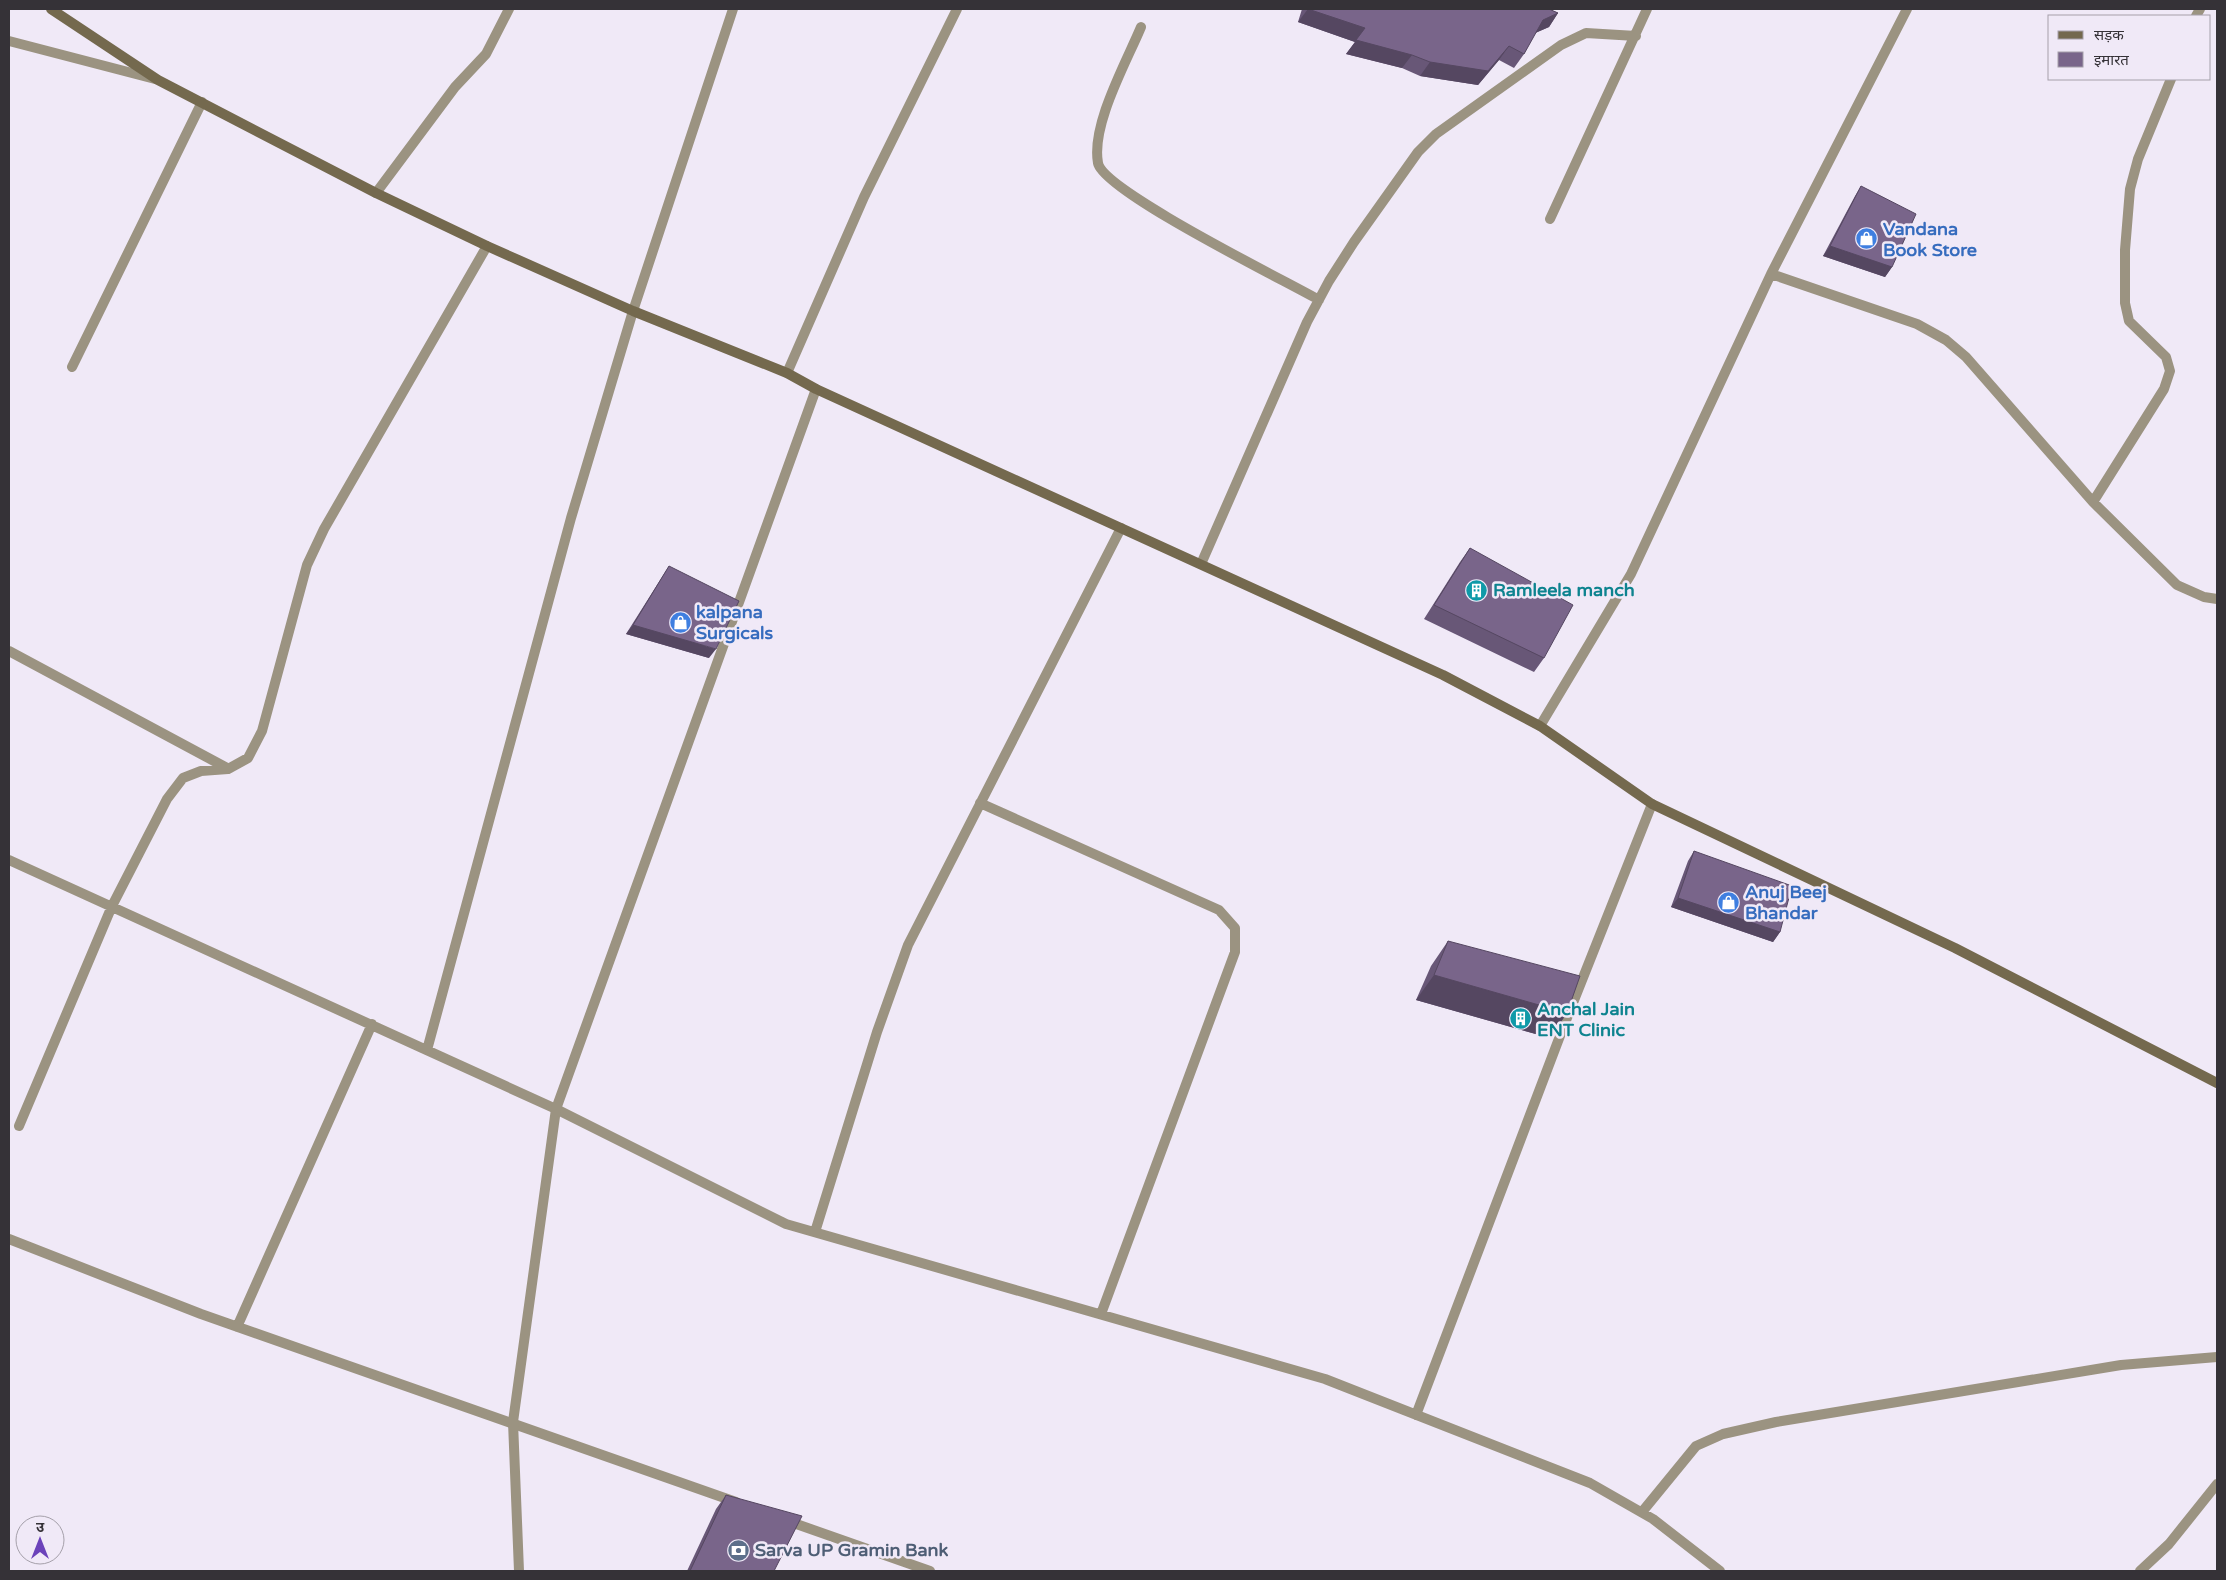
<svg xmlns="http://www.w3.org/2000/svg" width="2226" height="1580" viewBox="0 0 2226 1580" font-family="'Varela Round','Noto Sans Devanagari',sans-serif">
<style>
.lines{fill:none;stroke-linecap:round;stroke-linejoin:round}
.minor{stroke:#9b9381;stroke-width:10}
.tertiary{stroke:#9b9381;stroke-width:10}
.secondary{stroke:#74694e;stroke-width:10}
.wall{fill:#685777}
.shaded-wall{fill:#554761}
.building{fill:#79658a;stroke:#554761}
.labels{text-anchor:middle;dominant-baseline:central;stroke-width:5;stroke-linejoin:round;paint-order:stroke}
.shop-label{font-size:18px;font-weight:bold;fill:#366cbe;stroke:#f0e9f7;text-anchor:start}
.culture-label{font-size:18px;font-weight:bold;fill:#0d838f;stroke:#f0e9f7;text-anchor:start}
.service-label{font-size:18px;font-weight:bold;fill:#4e5e75;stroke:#f0e9f7;text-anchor:start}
</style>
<rect width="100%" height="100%" fill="#f0e9f7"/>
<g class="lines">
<path class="minor" d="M2196,16l4,-7
M1141,27c-15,36 -50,98 -43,136 5,28 188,118 221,137
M9,41l146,38
M376,193l79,-106 31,-33 23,-45
M1550,219l97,-210
M1771,274l146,50 29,16 20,17 127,145 84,83 27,12 13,2
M72,367l130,-265
M787,373l77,-176 93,-188
M2093,502l71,-113 6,-18 -4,-14 -37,-36 -4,-18v-53l5,-61 8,-30 33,-80
M1201,564l106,-242 22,-41 25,-39 64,-90 18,-18 125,-89 25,-12 50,3
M9,651l218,117
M1540,726l91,-152 140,-300 136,-265
M980,803l239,107 16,18v24l-134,362
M9,860l547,249 230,115 539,155 265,104 63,36 67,52
M427,1050l144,-532 62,-207 100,-302
M19,1126l93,-220 55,-107 16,-21 18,-7 27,-2 20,-11 14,-27 45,-166 17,-36 163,-283
M815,1232l62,-200 31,-87 213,-417
M9,1239l192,75 535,188
M237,1327l135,-303
M1416,1415l147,-387 89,-224
M1642,1512l54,-66 27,-12 53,-12 345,-57 96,-8
M785,1520l145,51
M2140,1571l29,-27 48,-60"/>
<path class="tertiary" d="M519,1571l-6,-149 43,-313 260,-720"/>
<path class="secondary" d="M51,9l107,71 218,113 111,53 146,65 154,62 29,16 627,286 97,51 112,78 303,144 262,135"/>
</g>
<path class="wall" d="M1302,9h247l9,4 -9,14 -14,6 -11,21 -10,14 -15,-8 -21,25 -58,-9 -18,-8 -56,-14 9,-12 -57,-20z
M1861,186l31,81 -7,10 -62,-21 32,-60z
M1470,548l74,110 -10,14 -110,-53 36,-57z
M669,566l40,92 -83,-24z
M1694,851l86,81 -7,10 -102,-35 17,-46z
M1448,941l119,72 -17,25 -134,-38 15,-34z
M726,1495l48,76h-87l29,-62z"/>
<path class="shaded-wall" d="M1308,9l57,19 47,27 -10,13 -56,-14 9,-12 -57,-20z
M1558,13l-9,14 -16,7 10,-14z
M1509,46l-10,14 -21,25 -58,-9 10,-14z
M1830,246l62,21 -7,10 -62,-21z
M633,625l83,24 -7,9 -83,-24z
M1678,898l102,34 -7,10 -102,-35z
M1434,975l133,38 -17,25 -134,-38z"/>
<path class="building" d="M1308,9h241l9,4 -15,7 -19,34 -15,-8 -21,25 -58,-9 -18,-7 -56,-15 9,-12z
M1861,186l55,28 -24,53 -62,-21z
M1470,548l103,57 -29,53 -110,-53z
M669,566l70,35 -23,48 -83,-24z
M1694,851l98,35 -12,46 -102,-34z
M1448,941l132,35 -13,37 -133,-38z
M726,1495l76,21 -28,55h-84z"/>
<defs>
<symbol id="shop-disc" viewBox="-11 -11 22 22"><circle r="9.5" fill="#3f7fe0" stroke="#f0e9f7"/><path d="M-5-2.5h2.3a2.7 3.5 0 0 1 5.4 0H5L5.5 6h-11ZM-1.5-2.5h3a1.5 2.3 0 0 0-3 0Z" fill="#fff"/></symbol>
<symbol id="building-disc" viewBox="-11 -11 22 22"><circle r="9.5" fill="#0f9aa8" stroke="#f0e9f7"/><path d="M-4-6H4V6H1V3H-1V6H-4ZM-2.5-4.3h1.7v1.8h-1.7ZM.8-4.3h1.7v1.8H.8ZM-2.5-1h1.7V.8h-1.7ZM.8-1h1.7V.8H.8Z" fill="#fff"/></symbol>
<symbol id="bank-disc" viewBox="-11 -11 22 22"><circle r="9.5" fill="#5c6f8a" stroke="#f0e9f7"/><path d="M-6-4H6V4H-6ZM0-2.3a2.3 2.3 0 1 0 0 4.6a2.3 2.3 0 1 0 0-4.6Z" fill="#fff"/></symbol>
</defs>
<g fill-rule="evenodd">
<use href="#shop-disc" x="1854" y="226" width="25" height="25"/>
<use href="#building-disc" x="1464" y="578" width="25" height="25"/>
<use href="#shop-disc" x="668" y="610" width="25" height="25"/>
<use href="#shop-disc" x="1716" y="890" width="25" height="25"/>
<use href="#building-disc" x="1508" y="1006" width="25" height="25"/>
<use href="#bank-disc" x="726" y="1538" width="25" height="25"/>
</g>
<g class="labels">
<g class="shop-label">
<text x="1883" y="229">Vandana<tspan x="1883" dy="21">Book Store</tspan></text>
<text x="696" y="612">kalpana<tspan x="696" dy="21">Surgicals</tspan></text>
<text x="1745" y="892">Anuj Beej<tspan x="1745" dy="21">Bhandar</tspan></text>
</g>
<g class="culture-label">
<text x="1493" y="590">Ramleela manch</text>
<text x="1537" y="1009">Anchal Jain<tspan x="1537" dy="21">ENT Clinic</tspan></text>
</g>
<g class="service-label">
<text x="755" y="1550">Sarva UP Gramin Bank</text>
</g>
</g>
<rect width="2226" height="1580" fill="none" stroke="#353237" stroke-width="20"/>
<rect x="2048" y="15" width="162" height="65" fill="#f0e9f7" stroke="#a5a0aa"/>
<rect x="2058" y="31" width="25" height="8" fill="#74694e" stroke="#a5a0aa"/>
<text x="2094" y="40" font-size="15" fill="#353237">सड़क</text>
<rect x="2058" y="52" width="25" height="15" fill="#79658a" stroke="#a5a0aa"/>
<text x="2094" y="65" font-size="15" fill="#353237">इमारत</text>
<g transform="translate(40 1540)"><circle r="24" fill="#f0e9f7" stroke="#a5a0aa"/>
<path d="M0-4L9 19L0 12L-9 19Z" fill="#6b42ba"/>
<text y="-8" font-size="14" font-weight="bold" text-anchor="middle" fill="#353237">उ</text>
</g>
</svg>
